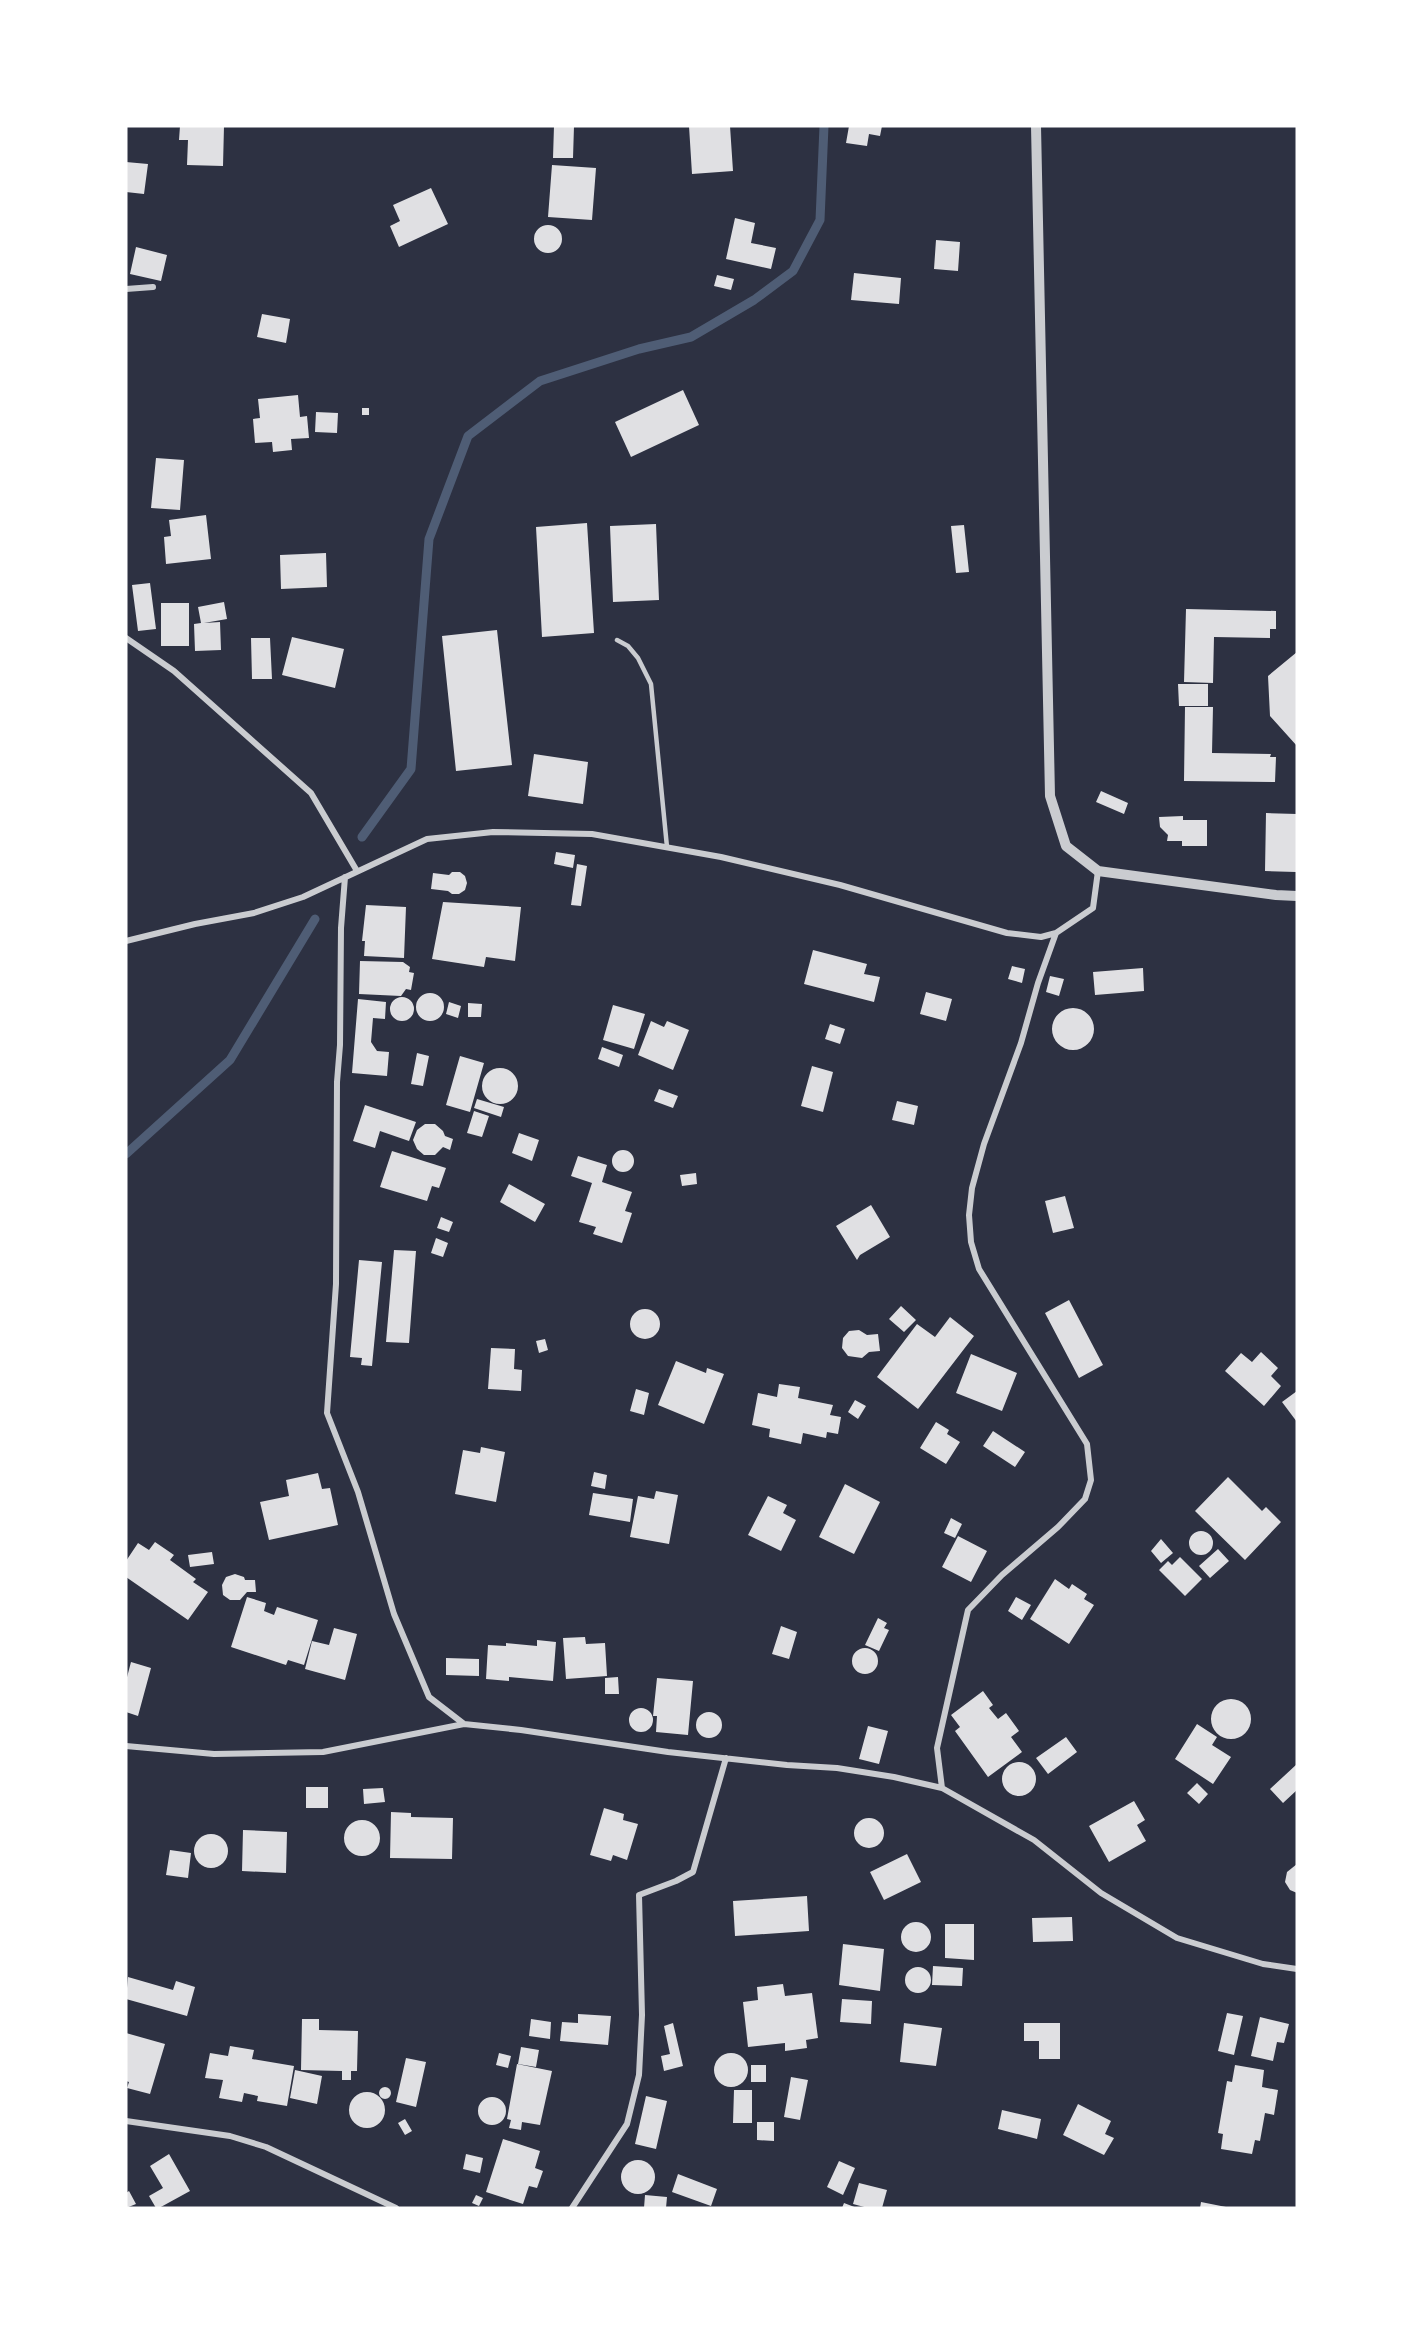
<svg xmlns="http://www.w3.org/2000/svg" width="1423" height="2334" viewBox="0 0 1423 2334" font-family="'Nunito Sans',sans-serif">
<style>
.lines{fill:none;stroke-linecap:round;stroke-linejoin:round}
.stream{stroke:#4f5d75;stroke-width:9}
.building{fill:#e0e0e3}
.service{stroke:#caccd0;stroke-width:4.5}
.minor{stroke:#caccd0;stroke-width:6}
.tertiary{stroke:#caccd0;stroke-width:10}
</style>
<rect width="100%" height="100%" fill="#2d3142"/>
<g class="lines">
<path class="stream" d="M362,837l49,-68 18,-230 39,-103 72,-55 99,-32 52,-12 63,-37 39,-29 27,-51 4,-94
M126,1154l104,-94 85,-141"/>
</g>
<path class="building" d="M180,126h44l-1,40 -36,-1 1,-25h-9z
M554,126h20l-1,32h-20z
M689,126h41l3,45 -41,3z
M849,126h33l-2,10 -11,-2 -2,12 -21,-3z
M126,162l22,2 -4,30 -18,-2z
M552,165l44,3 -4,52 -44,-3z
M431,188l17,36 -49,23 -9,-21 10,-5 -7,-16z
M735,218l20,5 -4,20 25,5 -5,21 -45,-10z
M534 239a14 14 0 1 1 28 0a14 14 0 1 1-28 0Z
M936,240l24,2 -2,29 -24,-2z
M136,247l31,8 -6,26 -31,-7z
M854,273l47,5 -2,26 -48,-4z
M717,275l17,4 -3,11 -17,-4z
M262,314l28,5 -4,24 -29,-6z
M683,390l16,35 -68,32 -16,-35z
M298,395l2,22 7,-1 2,22 -18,1 1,11 -19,2 -1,-10 -17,1 -2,-24 7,-1 -2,-19z
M362,408h7v7h-7z
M316,412l22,1 -1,20 -22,-1z
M156,458l28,2 -4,50 -29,-2z
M206,515l5,44 -45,5 -2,-27 7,-1 -2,-16z
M587,523l7,110 -52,4 -6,-110z
M656,524l3,76 -46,2 -3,-76z
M964,525l5,47 -13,1 -5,-47z
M326,553l1,34 -46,2 -1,-34z
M150,583l6,46 -18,2 -6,-46z
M224,602l3,17 -23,4 16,-1 1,28 -26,1 -1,-27 7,-1 -3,-16z
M161,603h28v43h-28z
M1186,609l90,2v18h-6v9l-56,-1 -1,46 -29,-1z
M497,630l15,135 -56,6 -14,-135z
M292,637l52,12 -9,39 -53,-13z
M251,638h19l2,41h-20z
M1297,652v94l-27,-30 -2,-40z
M1178,684h30v22h-29z
M1185,707h28l-1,46 59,1 -1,3h6l-1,25 -91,-1z
M534,754l54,8 -5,42 -55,-8z
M1101,791l27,12 -4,11 -28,-12z
M1266,813l31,1 -1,58 -31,-1z
M1183,816v4h24v26h-25v-5h-15l1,-6 -8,-8 -1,-10z
M556,852l19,3 -2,13 -19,-4z
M577,864l10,2 -6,40 -10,-1z
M452,872h8l5,4 2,7 -2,7 -6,4h-7l-4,-3 -17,-2 2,-16 16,2z
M443,902l78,5 -6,54 -29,-4 -2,10 -52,-8z
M366,905l40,2 -2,51 -40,-2 1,-15h-3z
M813,950l54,14 -3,10 16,3 -6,25 -70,-18z
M360,961l43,1 7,5 -1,5 5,1 -3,17 -5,-1 -5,7 -42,-2z
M1012,966l13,3 -3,14 -14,-4z
M1143,968l1,23 -49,4 -2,-23z
M1050,976l14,3 -5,17 -13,-4z
M926,992l26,7 -6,22 -26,-7z
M416 1007a14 14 0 1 1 28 0a14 14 0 1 1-28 0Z
M390 1009a12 12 0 1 1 24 0a12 12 0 1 1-24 0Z
M358,999l28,3 -1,17 -12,-1 -2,24 6,9 12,1 -2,24 -35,-3z
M449,1002l12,4 -3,12 -12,-4z
M468,1003l14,1 -1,13h-13z
M613,1005l32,9 -11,35 -31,-9z
M1052 1029a21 21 0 1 1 42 0a21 21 0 1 1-42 0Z
M651,1021l13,6 3,-6 22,9 -16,40 -35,-15z
M830,1024l15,5 -5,15 -15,-5z
M602,1047l21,8 -4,12 -21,-8z
M417,1053l12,3 -6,30 -12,-2z
M460,1056l24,7 -14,49 -24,-7z
M812,1066l21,6 -10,40 -22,-6z
M482 1086a18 18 0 1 1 36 0a18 18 0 1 1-36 0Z
M659,1089l19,7 -5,12 -19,-7z
M477,1099l27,8 -3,10 -27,-9z
M897,1101l21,5 -4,19 -22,-5z
M365,1105l51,17 -7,19 -29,-10 -5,17 -22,-7z
M474,1111l15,5 -7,21 -15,-4z
M425,1124h10l8,7 2,5 8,3 -3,11 -7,-3 -8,8h-11l-7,-6 -4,-9 4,-10z
M519,1133l20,7 -7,21 -20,-8z
M612 1161a11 11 0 1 1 22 0a11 11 0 1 1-22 0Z
M392,1151l54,17 -7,20 -7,-2 -5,15 -47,-14z
M578,1156l29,9 -5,17 30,10 -7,19 7,2 -10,30 -29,-9 3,-7 -17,-5 13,-39 -21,-7z
M696,1173l1,11 -15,2 -2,-11z
M509,1184l36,20 -10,18 -35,-20z
M1065,1196l9,32 -21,5 -8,-32z
M871,1205l19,32 -30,18 -3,5 -21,-34z
M441,1217l12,5 -4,10 -12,-4z
M436,1238l12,5 -5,14 -12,-4z
M394,1250l22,1 -7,92 -23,-1z
M359,1260l23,2 -10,104 -11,-1 1,-7 -12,-1z
M1069,1300l34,65 -24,13 -34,-65z
M901,1306l15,14 -12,12 -15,-13z
M630 1324a15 15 0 1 1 30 0a15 15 0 1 1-30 0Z
M950,1317l24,19 -56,73 -41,-32 40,-53 18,13z
M859,1330l8,5 11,-1 2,17 -11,1 -7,6 -14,-2 -6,-8 1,-10 6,-7z
M545,1339l3,11 -9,3 -3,-12z
M491,1348l24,1 -1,20 8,1 -1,21 -33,-2z
M1261,1352l17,16 -7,8 10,10 -17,20 -39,-35 16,-18 11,9z
M971,1354l46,19 -15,38 -46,-18z
M676,1361l30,12 1,-5 17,6 -20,50 -46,-19z
M779,1384l21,3 -2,11 35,7 -3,10 11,2 -3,17 -11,-2 -1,6 -23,-5 -2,11 -32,-7 1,-8 -18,-4 6,-32 19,4z
M636,1389l13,4 -5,22 -14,-4z
M1297,1391v31l-15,-20z
M855,1400l11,6 -8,13 -10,-7z
M936,1422l13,8 -2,4 13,8 -14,22 -26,-16z
M993,1431l32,21 -10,15 -32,-21z
M481,1447l24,5 -9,50 -41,-8 8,-44 17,3z
M594,1472l13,3 -2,14 -14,-3z
M318,1473l4,16 8,-1 8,37 -69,15 -9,-38 29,-6 -3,-16z
M1228,1477l34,34 4,-4 15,15 -36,38 -50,-49z
M845,1484l35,18 -26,52 -35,-17z
M656,1491l22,4 -9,49 -39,-7 8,-41 16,3z
M593,1493l40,6 -3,23 -41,-7z
M768,1496l19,9 -4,8 13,7 -15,31 -33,-16z
M951,1518l11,6 -7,14 -11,-5z
M1189 1543a12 12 0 1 1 24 0a12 12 0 1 1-24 0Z
M958,1536l29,15 -16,31 -29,-15z
M1161,1539l12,14 -12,10 -10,-12z
M155,1542l19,13 -4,5 26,19 -3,3 15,10 -20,28 -62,-43v-16l12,-18 11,7z
M1218,1549l11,12 -19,17 -11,-12z
M212,1552l2,12 -24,3 -2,-12z
M1180,1557l22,22 -17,17 -26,-26 9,-9 4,4z
M235,1574l9,3 1,3h10l1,12h-9l-7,8h-10l-7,-5 -1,-10 4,-8z
M1055,1579l14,10 3,-5 15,10 -3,5 10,6 -25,39 -39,-25z
M247,1597l19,6 -2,8 10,4 3,-8 41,13 -14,45 -16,-5 -2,5 -55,-18z
M1016,1597l15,8 -9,15 -14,-9z
M878,1618l9,5 -3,5 5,2 -10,21 -14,-6z
M781,1626l16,6 -8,27 -17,-5z
M334,1628l23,6 -12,46 -40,-11 7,-28 17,4z
M585,1637l1,7 19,-1 2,33 -41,3 -3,-41z
M537,1640l19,2 -3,39 -44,-4v4l-23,-2 2,-34 18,1v-3l31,3z
M852 1661a13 13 0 1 1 26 0a13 13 0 1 1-26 0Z
M446,1658l33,1v17l-33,-1z
M131,1662l20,6 -13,48 -12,-4v-31z
M618,1677l1,17h-14v-16z
M657,1678l36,3 -5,54 -32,-3 1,-16h-4z
M983,1691l10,14 -4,3 9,11 8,-6 13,18 -8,6 11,15 -34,25 -33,-46 5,-4 -9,-12z
M1211 1719a20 20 0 1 1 40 0a20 20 0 1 1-40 0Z
M629 1720a12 12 0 1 1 24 0a12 12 0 1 1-24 0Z
M696 1725a13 13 0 1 1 26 0a13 13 0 1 1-26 0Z
M1197,1724l20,13 -5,8 19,12 -18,27 -38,-25z
M868,1726l20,5 -9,33 -20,-5z
M1066,1737l11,15 -29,22 -12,-16z
M1002 1779a17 17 0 1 1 34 0a17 17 0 1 1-34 0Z
M1297,1764v26l-14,13 -13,-14z
M1197,1783l11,11 -9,10 -12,-11z
M306,1787h22v21h-22z
M383,1788l2,14 -21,2 -1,-15z
M1134,1801l11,19 -8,5 9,16 -37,21 -20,-36z
M604,1808l20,6 -1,6 15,4 -11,36 -14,-5 -2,6 -21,-6z
M391,1812l20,1v4l42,1 -1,41 -62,-1z
M854 1833a15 15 0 1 1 30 0a15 15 0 1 1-30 0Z
M344 1838a18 18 0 1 1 36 0a18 18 0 1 1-36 0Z
M243,1830l44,2 -1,41 -44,-2z
M194 1851a17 17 0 1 1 34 0a17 17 0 1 1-34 0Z
M170,1850l21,3 -3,25 -22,-3z
M907,1854l14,28 -37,18 -14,-28z
M1297,1864v29l-7,-3 -5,-8 2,-10z
M807,1896l2,35 -74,5 -2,-35z
M1072,1917l1,24 -40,1 -1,-24z
M901 1937a15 15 0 1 1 30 0a15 15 0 1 1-30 0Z
M945,1924h29v36l-29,-2z
M843,1944l41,5 -4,42 -41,-6z
M933,1966l30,2 -1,18 -30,-1z
M905 1980a13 13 0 1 1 26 0a13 13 0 1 1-26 0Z
M128,1977l45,13 3,-9 19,6 -8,29 -61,-17z
M783,1984l2,12 27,-3 6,45 -12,2 1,8 -22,3v-8l-37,4 -5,-45 15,-2 -1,-13z
M842,1999l30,2 -1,23 -31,-2z
M1227,2013l16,3 -9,39 -16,-4z
M578,2014l33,2 -3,29 -48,-4 2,-19 16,1z
M1260,2017l29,7 -5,19 -7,-1 -4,19 -22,-5z
M302,2019h17v11l39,1 -1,40h-6v9h-9v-9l-41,-1z
M531,2019l20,3 -1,17 -21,-3z
M673,2023l10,43 -19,5 -3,-15 9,-2 -6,-28z
M904,2023l38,5 -6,38 -36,-4z
M1024,2023h36v36h-21v-18h-15z
M126,2033l39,11 -15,50 -23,-6 2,-6 -3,-1z
M230,2046l24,4 -2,9 42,7 -7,40 -30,-5 1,-5 -14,-3 -2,9 -23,-4 4,-18 -18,-2 5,-25 18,3z
M521,2047l18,3 -3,17 -18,-3z
M499,2053l12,3 -3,12 -12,-3z
M714 2070a17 17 0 1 1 34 0a17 17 0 1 1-34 0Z
M406,2058l20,4 -10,45 -20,-5z
M517,2064l35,7 -12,54 -18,-3 -1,8 -12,-2 2,-8 -4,-1z
M751,2065h15v17h-15z
M1235,2065l29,5 -2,17 16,3 -4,25 -9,-2 -5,28 -5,-1 -3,14 -31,-5 2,-15 -5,-1 9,-52 5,1z
M295,2070l27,6 -5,28 -27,-6z
M791,2077l17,3 -8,40 -16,-3z
M379 2093a6 6 0 1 1 12 0a6 6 0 1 1-12 0Z
M734,2090h18v33h-19z
M349 2110a18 18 0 1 1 36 0a18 18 0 1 1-36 0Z
M646,2096l21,5 -11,48 -21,-5z
M478 2111a14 14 0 1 1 28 0a14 14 0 1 1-28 0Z
M1078,2104l33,17 -6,13 9,4 -10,17 -41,-20z
M1002,2110l39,9 -4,20 -39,-10z
M405,2119l7,12 -7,4 -7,-12z
M757,2122h17v19l-17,-1z
M503,2139l37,12 -5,17 8,3 -6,17 -8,-2 -6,18 -37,-12z
M169,2154l21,37 -31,17h-3l-7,-12 14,-8 -13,-22z
M466,2154l17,4 -3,15 -17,-4z
M621 2177a17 17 0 1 1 34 0a17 17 0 1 1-34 0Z
M839,2161l16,7 -12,27 -16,-8z
M678,2174l39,15 -6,17 -39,-14z
M859,2183l28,7 -5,18h-14l-15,-4z
M129,2191l7,13 -10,4v-15z
M476,2195l7,3 -4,8 -7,-3z
M645,2195l22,2 -1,11h-22z
M1201,2202l25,5v1h-26z
M844,2203l13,5h-15z"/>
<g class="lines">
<path class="service" d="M617,640l11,6 10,12 13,26 16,163"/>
<path class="minor" d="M126,289l27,-2
M126,638l48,33 137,122 46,78
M345,877l-4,51 -1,117 -3,37 -1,202 -9,129 31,79 36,122 35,83 35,27 57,6 147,22 119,13 50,3 57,9 48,11 92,52 67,53 76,45 86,26 34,5
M126,941l69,-17 59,-11 49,-16 124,-58 66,-7 99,2 129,23 119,28 167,48 34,4 15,-4 37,-25 5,-37
M126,1746l88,8 109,-2 141,-28
M942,1788l-5,-40 31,-138 34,-35 56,-48 27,-28 6,-19 -4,-36 -108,-175 -8,-27 -2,-27 3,-27 12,-44 37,-101 17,-60 18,-50
M126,2121l104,15 36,11 130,61
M572,2208l55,-84 12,-49 3,-60 -3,-120 37,-14 17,-9 33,-114"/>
<path class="tertiary" d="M1036,126l14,670 16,50 32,25 178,24 21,1"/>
</g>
<rect width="1423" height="2334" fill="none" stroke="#ffffff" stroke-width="255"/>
</svg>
